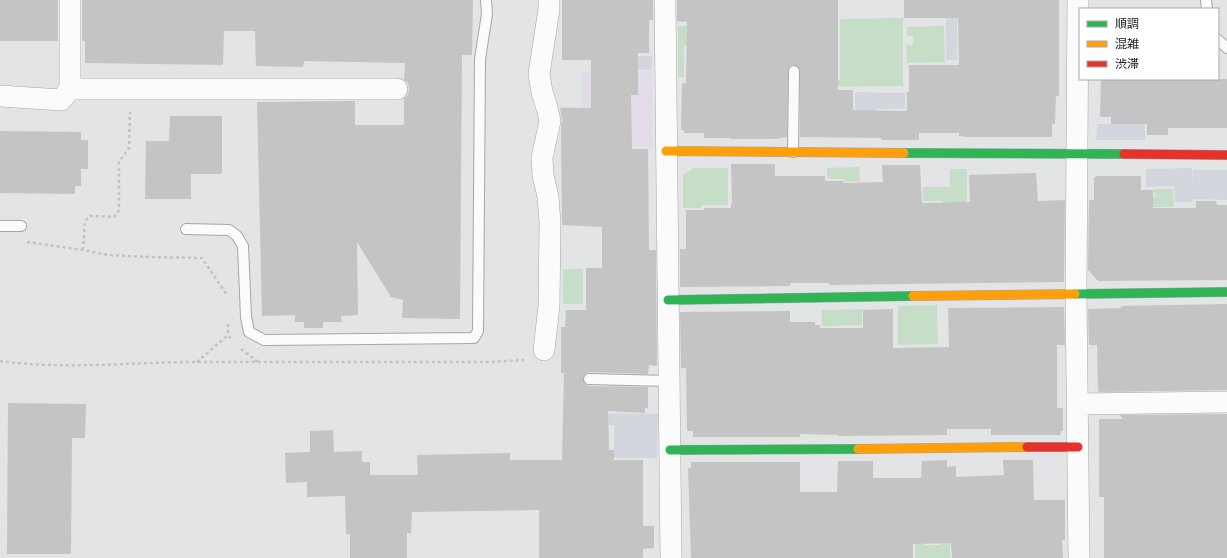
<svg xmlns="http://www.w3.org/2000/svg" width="1227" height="558" viewBox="0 0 1227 558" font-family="'Work Sans','Noto Sans JP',sans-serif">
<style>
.commercial{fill:#e2dce8}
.built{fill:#d3d6dc}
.green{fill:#c6dec8}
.building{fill:#c4c4c5}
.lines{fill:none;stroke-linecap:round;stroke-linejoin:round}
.lane-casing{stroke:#a5a6a7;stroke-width:12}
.street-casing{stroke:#a5a6a7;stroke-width:22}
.fast-casing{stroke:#a5a6a7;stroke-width:10}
.slow-casing{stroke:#a5a6a7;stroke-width:10}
.jam-casing{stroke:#a5a6a7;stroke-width:10}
.path{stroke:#c1c2c3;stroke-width:2.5;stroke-dasharray:3 3;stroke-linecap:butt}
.lane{stroke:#fbfbfb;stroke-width:10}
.street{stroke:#fbfbfb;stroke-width:21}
.fast{stroke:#30b455;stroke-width:9}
.slow{stroke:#ff9f0a;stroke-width:9}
.jam{stroke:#e5322d;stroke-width:9}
</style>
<rect width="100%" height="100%" fill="#e3e4e6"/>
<path class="commercial" d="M652,71v76l-91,1 -1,-41h22v-35z"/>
<path class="built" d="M946,0h11v60h-11z
M592,56h60l-1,14 -59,-1z
M855,92l50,1v16h-30v4h-20z
M1097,124h48v16h-49z
M1192,168v18l1,-16h34v30l-34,-1 -1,3h-17l-1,-16 -28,1v-18z
M563,413l95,1 -1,44h-43v-33l-51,-1z"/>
<path class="green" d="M903,18v68l-96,1v-7h33v-61z
M678,26h56v19l-50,1v31h-6z
M944,26l1,36 -38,1 -1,-17 7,-1v-9h-6v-9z
M859,167l1,14 -16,1v-3h-17v-11z
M693,168h35v37h-26l-1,3h-18v-33z
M950,169h17v34h-24l-1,-2h-19v-14h27z
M1154,189h19l1,18h-27l-4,-10h12z
M563,269h20v35h-20z
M937,305l1,39 -40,1v-39z
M862,309v16l-40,1v-16z
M940,541h10v17h-35v-16h10v3h15z"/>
<path class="building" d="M0,0h58v41h-58z
M82,0h391l-1,55h-10l-2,264 -58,-1 1,-18 -12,-3 -34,-55 1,73 -17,1 1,6h-19v6h-19v-6h-9v-7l-33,1 -5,-214 98,-1v24h49v-27l4,-3 1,-6 -1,-6 -4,-3 1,-17 -101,-2 -1,6 -47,-1 -1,-35h-31l-1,34 -138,-2v-22h-3z
M562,0h91v20h-4v33h-11v42h-7l1,54h16l1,101h7l1,116 -8,-1 -1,9 -59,-2 -5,3 -1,4 2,5 4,2 59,1v21h-3v5l-37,-2 1,39h5v10h29v66h11v22l-11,1v9h-104v-48l-127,2 -1,21h-4v25h-57v-24h-4l-1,-38 -38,1v-15l-21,1 -1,-30 25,-1v-21l23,-1 1,22 28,-1v11h8v13h48l-1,-20 93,-2v7h52l2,-87h-3v-46h4l1,-17h20v-42h16v-41l-40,-2 -1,-96 1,-10 -2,-11h31v-48h-29z
M677,0h161v90h15v20l54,1v-19h2v-27h50l-1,-47h-54v-18h155v96h-3l-1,28h-3v13h-84l-9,-1v-3h-40v7h-38v-2l-81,-1v-66l-1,-3 -5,-3 -3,1 -3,5 -1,66 -12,2h-45v-1h-26v-5h-20v-3h-3l1,-47h4l1,-61 -10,-1z
M1101,79h126v49h-59v7h-21v-11h-36v-7h-11z
M170,116h52v58h-31v25h-46l1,-58h23z
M0,131l81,1v8h7v29h-7v17h-6v8l-75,-1z
M731,164h44v12h50v5h18v2l40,-1 -1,-17h38l2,38 48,-1 -1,-27 67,-2 2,28 27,-1 -1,82 -235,3v-2h-39v3l-110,1v-38h6v-39h18v-2h27v-4h1z
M1098,176h43v14h12v18h43v-7h20l1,4h10v75l-129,1 -10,-11 1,-70h5v-23z
M1227,304v86l-128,2 -1,-2 -1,-45h-8l-1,-36 34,-1 -2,-2z
M1064,307l1,38h-8v63h6v23h-2l-1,4h-69v-6h-44v6l-109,1v-1l-38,-1v3h-107v-6h-6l-1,-63h-5l-1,-56 110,-1v11h25v3h5v3h43v-18l30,-1v39l56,-1 -1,-39z
M8,403l78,1 -1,34h-13l-1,116h-64z
M1227,414v144h-123v-61h-5v-78h24l-3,-4z
M947,460v7l9,-1v11l48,-2 -1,-15h30l1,40h31v40h-3l1,18h-111l-1,-15 -38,1v14h-222l-3,-90h3v-6h109v30h37l1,-31h35v17h48l1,-17z"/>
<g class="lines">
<defs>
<path id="lane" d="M1206,0l1,9
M1218,40l9,8
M793,152l1,-81
M0,226h21
M186,229l43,1 8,6 6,10 3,71 3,15 15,8 210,-2 4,-7 2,-272 7,-45 -1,-14
M589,379l80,2"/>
<path id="street" d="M665,0l6,558
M1078,0l-2,294 3,264
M70,89v-89
M0,96l61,4 9,-11h327
M544,350l5,-44 1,-83 -2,-26 -5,-22 -1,-17 8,-37 -3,-13 -5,-16 -3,-18 10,-65v-9
M1078,404l149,-2"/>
<path id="fast" d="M904,153l220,1
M1075,294l152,-2
M668,300l245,-4
M670,450l188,-1"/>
<path id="slow" d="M666,151l238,2
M913,296l162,-2
M858,449l169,-2"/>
<path id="jam" d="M1124,154l103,1
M1027,447h51"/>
</defs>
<use href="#lane" class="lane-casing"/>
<use href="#street" class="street-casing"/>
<use href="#fast" class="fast-casing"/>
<use href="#slow" class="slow-casing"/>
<use href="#jam" class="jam-casing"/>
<path class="path" d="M27,242l56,8 25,5 41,2 53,1 25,37
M83,250l2,-29 5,-5 24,1 5,-7v-48l10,-14 1,-36
M228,324v11l4,5
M241,349l17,13
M0,361c65,9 132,1 197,1 98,0 196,0 294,0l33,-2
M197,362l31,-27"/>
<use href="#lane" class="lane"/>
<use href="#street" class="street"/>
<use href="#fast" class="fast"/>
<use href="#slow" class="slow"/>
<use href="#jam" class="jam"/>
</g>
<rect x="1079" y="8" width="140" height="72" fill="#ffffff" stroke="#a7a7a7"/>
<rect x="1087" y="21" width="20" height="6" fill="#30b455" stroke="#a7a7a7"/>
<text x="1115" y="28" font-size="12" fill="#222223">順調</text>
<rect x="1087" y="41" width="20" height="6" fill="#ff9f0a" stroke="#a7a7a7"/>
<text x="1115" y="48" font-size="12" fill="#222223">混雑</text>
<rect x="1087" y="61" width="20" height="6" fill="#e5322d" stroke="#a7a7a7"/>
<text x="1115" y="68" font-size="12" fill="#222223">渋滞</text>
</svg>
